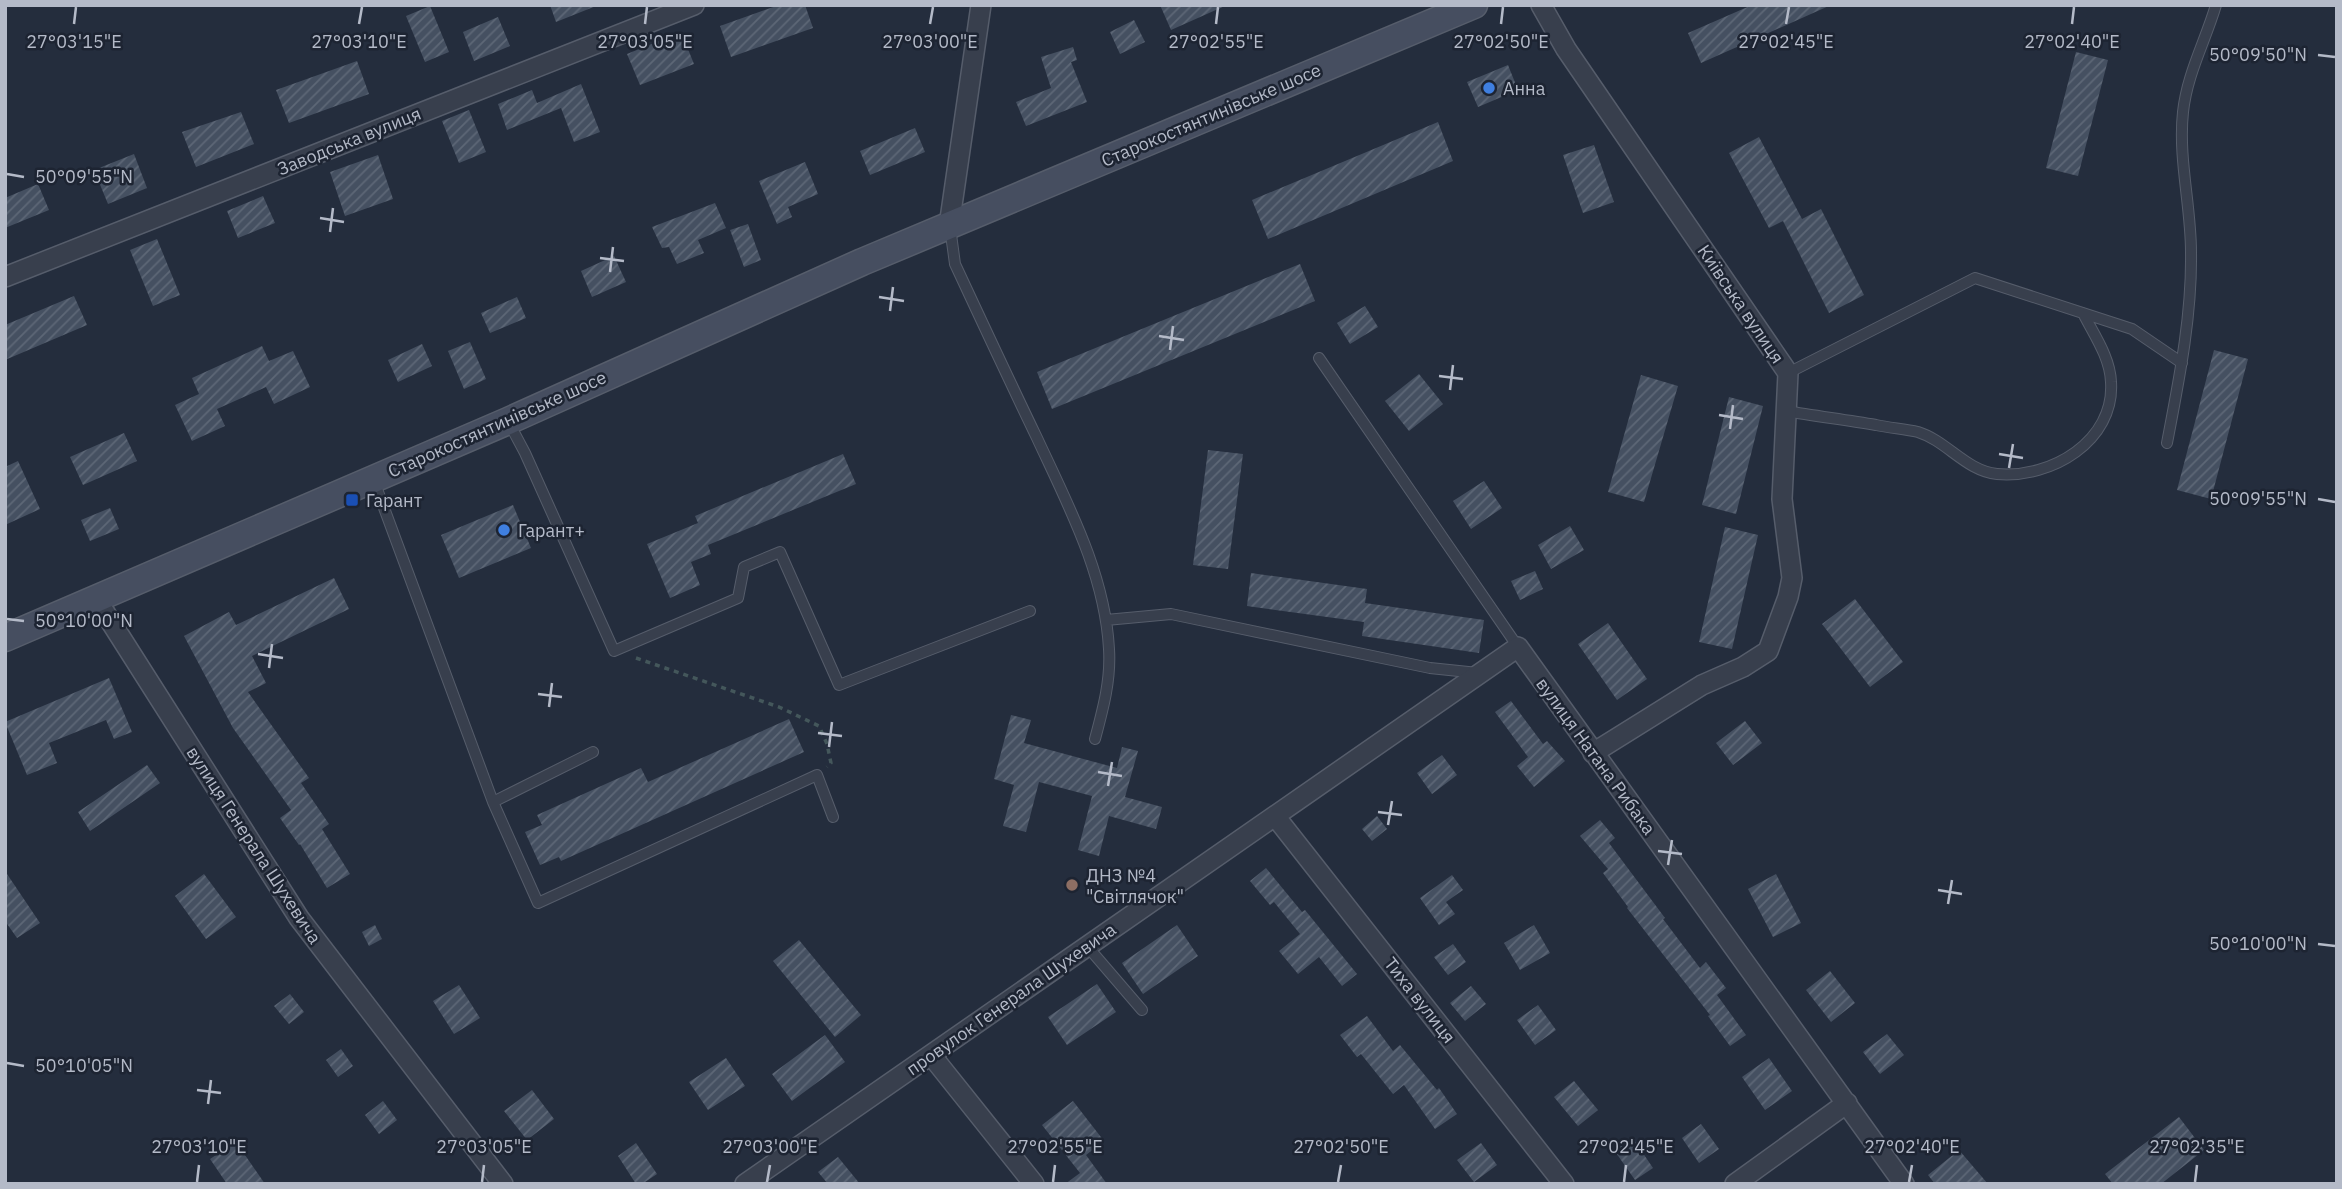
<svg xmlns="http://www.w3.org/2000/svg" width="2342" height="1189" viewBox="0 0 2342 1189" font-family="'IBM Plex Sans',sans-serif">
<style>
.building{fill:url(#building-hatch)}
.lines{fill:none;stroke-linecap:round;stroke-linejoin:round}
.lane-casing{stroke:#565d6b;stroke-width:12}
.street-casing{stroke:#565d6b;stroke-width:22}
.secondary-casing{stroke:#565d6b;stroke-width:29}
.path{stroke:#44575b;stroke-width:3.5;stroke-dasharray:5 5;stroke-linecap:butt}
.lane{stroke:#383f4d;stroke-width:10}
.street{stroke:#383f4d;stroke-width:19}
.secondary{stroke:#464e60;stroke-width:26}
.ticks{fill:none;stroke:#b4bac8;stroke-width:2.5}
.shop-dot{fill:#3f7fe0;stroke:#1d2432;stroke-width:2.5}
.transit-dot{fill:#1a4fb4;stroke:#1d2432;stroke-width:2.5}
.education-dot{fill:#8d6e63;stroke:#1d2432;stroke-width:2.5}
.labels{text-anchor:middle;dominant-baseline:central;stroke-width:5;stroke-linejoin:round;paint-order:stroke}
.poi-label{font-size:18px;fill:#b4bac8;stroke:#1d2432;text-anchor:start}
.street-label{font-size:18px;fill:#b4bac8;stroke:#1d2432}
.ticks-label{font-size:18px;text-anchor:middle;fill:#b4bac8;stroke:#1d2432;stroke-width:5;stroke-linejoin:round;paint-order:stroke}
</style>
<defs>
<pattern id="building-hatch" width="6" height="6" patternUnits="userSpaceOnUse" patternTransform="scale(1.75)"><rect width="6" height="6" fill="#455061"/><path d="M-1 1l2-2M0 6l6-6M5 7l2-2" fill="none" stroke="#5d6776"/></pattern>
</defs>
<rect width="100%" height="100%" fill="#242d3d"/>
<path class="building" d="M550,5h46v1l-40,16z
M779,5h26l8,23 -82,29 -11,-31z
M1160,5h67l-56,25z
M1752,5h79l-130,58 -13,-30z
M430,6l19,46 -24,10 -19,-46z
M498,17l12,29 -36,15 -11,-29z
M1134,20l11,22 -25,12 -10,-22z
M681,32l13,32 -54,21 -13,-31z
M1073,47l4,13 -6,2 16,40 -61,24 -10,-24 35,-14 -10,-31z
M2076,52l32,8 -30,116 -32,-8z
M357,61l12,33 -80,29 -13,-33z
M1508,65l10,25 -40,17 -11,-25z
M581,84l19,48 -26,10 -13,-34 -54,22 -9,-26 34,-14 5,13z
M469,110l17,42 -27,11 -17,-42z
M241,112l13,32 -58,23 -14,-35z
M1438,122l15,39 -185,78 -16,-39z
M915,128l10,24 -55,23 -10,-24z
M1759,137l43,82 19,-10 43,86 -35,18 -46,-92 -14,7 -40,-75z
M1594,145l20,57 -31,11 -20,-58z
M134,154l13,34 -39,16 -14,-34z
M378,155l15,44 -48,17 -15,-44z
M805,162l13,32 -30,13 4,10 -15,7 -18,-43z
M38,184l11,26 -44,18v-30z
M263,196l12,27 -37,15 -11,-27z
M715,203l11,25 -28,12 6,13 -27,11 -8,-17 -7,1 -10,-21z
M748,224l13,36 -17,7 -14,-37z
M157,239l23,56 -27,11 -23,-56z
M614,256l12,26 -34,15 -11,-26z
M1300,264l15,37 -263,108 -15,-37z
M74,296l13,29 -82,35v-35z
M517,297l9,21 -36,15 -9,-20z
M1365,306l13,21 -28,17 -13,-21z
M470,342l16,37 -22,10 -16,-38z
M422,344l10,22 -34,16 -10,-22z
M262,346l7,15 24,-10 17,36 -36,17 -8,-17 -49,22 8,17 -33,15 -17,-36 24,-11 -7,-16z
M2214,350l34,9 -37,140 -34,-9z
M1419,374l24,30 -34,27 -24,-30z
M1641,375l37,11 -34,116 -36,-10z
M1729,397l34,9 -27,108 -34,-9z
M124,433l13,28 -54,24 -13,-28z
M1208,450l35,4 -15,115 -35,-4z
M843,454l13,30 -148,61 3,9 -20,8 9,23 -30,13 -23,-54 51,-21 -3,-7z
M18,461l22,48 -35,16v-58z
M1484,481l18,27 -31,21 -18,-28z
M513,505l18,43 -72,30 -18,-43z
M110,508l9,21 -29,12 -9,-21z
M1570,526l14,24 -33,19 -13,-24z
M1725,527l33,8 -26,114 -33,-7z
M1535,571l8,18 -23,11 -9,-19z
M1251,573l116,16 -2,14 119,17 -5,33 -117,-17 2,-14 -117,-16z
M334,578l15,31 -97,47 14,27 -18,9 61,86 -8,5 28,41 -7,5 28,45 -23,14 -27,-44 -1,1 -19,-27 11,-8 -58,-82 -49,-92 45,-24 7,13z
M1855,599l48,63 -33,25 -48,-63z
M1608,623l39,56 -30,21 -39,-56z
M109,678l23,54 -18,7 -8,-19 -57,23 8,20 -30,12 -22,-53z
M1511,701l32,43 4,-3 18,20 -31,26 -17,-21 11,-9 -33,-45z
M1011,715l20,5 -7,23 93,25 5,-21 16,4 -13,46 37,10 -6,22 -47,-13 -10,40 -21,-6 14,-54 -53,-14 -13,50 -23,-6 11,-41 -20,-6z
M789,719l15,33 -243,109 -2,-4 -19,8 -15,-33 17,-7 -5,-10 104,-47 7,14z
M1745,721l17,22 -29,22 -17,-22z
M1442,755l15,20 -25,19 -15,-21z
M147,765l13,18 -70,48 -12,-19z
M1377,816l10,13 -15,12 -10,-12z
M1600,820l15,18 -6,5 56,75 -2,1 37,49 6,-6 20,26 -9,7 29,40 -16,11 -22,-30 2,-1 -83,-107 1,-1 -25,-34 5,-4 -28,-33z
M1266,868l36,44 3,-2 52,64 -15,12 -23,-29 -21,17 -19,-23 21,-17 -26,-32 -4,3 -20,-24z
M5,871l35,52 -23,15 -12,-17z
M204,874l32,43 -30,22 -31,-43z
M1776,874l25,49 -28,14 -25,-48z
M1452,875l11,15 -17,12 9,12 -16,11 -19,-27z
M375,925l7,14 -13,7 -7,-14z
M1177,925l21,31 -55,38 -21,-31z
M1534,925l16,28 -30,17 -16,-27z
M799,940l62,75 -26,22 -62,-76z
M1453,944l13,18 -18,13 -14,-18z
M1830,971l25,32 -24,19 -25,-32z
M1097,984l19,28 -49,33 -19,-28z
M459,985l21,33 -26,16 -21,-33z
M1471,986l15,18 -21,17 -15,-18z
M290,994l14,18 -15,12 -15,-18z
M1538,1005l18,25 -21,15 -18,-25z
M1367,1016l26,35 7,-6 37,45 2,-2 18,26 -22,15 -31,-44 -11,9 -32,-40 -4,3 -17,-22z
M1887,1034l17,21 -24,19 -17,-22z
M825,1035l20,27 -53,39 -20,-27z
M341,1049l12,17 -15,11 -12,-17z
M726,1058l19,28 -37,24 -19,-28z
M1769,1058l23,33 -27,19 -23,-33z
M1574,1081l24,29 -20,16 -24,-29z
M532,1090l22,29 -27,21 -23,-29z
M383,1101l14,19 -18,14 -14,-19z
M1073,1101l31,40 -18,14 21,29h-42l15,-11 -38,-48z
M2179,1117l25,33 -43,34h-48l-8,-10z
M1701,1124l18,25 -20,14 -17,-25z
M1632,1137l21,31 -18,12 -21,-30z
M236,1142l29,42h-38l-17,-25z
M636,1143l21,31 -15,10h-6l-18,-28z
M1481,1143l16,22 -23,17 -17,-22z
M1959,1150l29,34h-53l-7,-9z
M838,1157l22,27h-32l-10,-12z"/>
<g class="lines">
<defs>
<path id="lane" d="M950,227l5,37c27,58 54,116 82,174 31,67 68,136 72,211 2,31 -6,60 -14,90
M1319,358l199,289
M1788,373l187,-95 157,51 50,34
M1786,411c30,5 60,9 90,14 14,3 29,4 42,7 29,9 48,39 79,42 54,5 118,-33 114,-92 -1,-25 -17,-47 -28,-69
M508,421l17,32 89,198 124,-53 6,-31 36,-15 59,133 191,-74
M2167,443c12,-63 25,-127 24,-191 0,-46 -13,-94 -8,-140 4,-38 22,-70 33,-107
M374,481l119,321 45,101 279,-128 16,42
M1106,620l65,-6 259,54 48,5
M493,802l100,-50
M1087,946l55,64"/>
<path id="street" d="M1541,5l25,44 222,324 -6,126 10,79 -4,19 -20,54 -25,16 -41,18 -109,68
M949,226l32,-221
M5,277l689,-272
M95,597l204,321 204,266
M1275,816l289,368
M931,1055l103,129
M745,1184l773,-537 386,537
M1735,1184l112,-81"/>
<path id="secondary" d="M5,638l503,-217 354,-159 612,-257"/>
</defs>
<use href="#lane" class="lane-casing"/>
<use href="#street" class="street-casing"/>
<use href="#secondary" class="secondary-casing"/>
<path class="path" d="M636,658l143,49 40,19 8,18 4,19 -4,4"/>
<use href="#lane" class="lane"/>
<use href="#street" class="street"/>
<use href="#secondary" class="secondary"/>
</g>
<path class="ticks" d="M74,24l2,-17M359,24l3,-17M645,24l2,-17M930,24l3,-17M1216,24l2,-17M1501,24l2,-17M1786,24l3,-17M2072,24l2,-17M2318,55l17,2M7,174l17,3M320,218l24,4M330,232l3,-24M600,258l24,3M610,272l3,-25M879,297l25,4M890,311l3,-24M1159,336l25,4M1170,350l3,-24M1439,376l24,3M1450,390l3,-25M1719,415l24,4M1730,429l3,-24M1999,454l24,4M2009,468l4,-24M2318,499l17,3M7,619l17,2M258,654l25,4M269,668l3,-24M538,694l24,3M549,707l3,-24M818,733l24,3M829,747l3,-25M1098,772l24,4M1108,786l4,-24M1378,812l24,3M1388,825l4,-24M1658,851l24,3M1668,865l4,-25M1938,890l24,4M1948,904l4,-24M2318,944l17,2M7,1063l17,3M197,1090l24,3M208,1104l3,-24M197,1182l2,-17M482,1182l2,-17M767,1182l3,-17M1053,1182l2,-17M1338,1182l3,-17M1624,1182l2,-17M1909,1182l3,-17M2195,1182l2,-17"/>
<g class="shop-dot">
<circle cx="1489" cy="88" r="7"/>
<circle cx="504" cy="530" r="7"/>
</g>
<rect class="transit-dot" x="345" y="493" width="14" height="14" rx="3.5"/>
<circle class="education-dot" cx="1072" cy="885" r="7"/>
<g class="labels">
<g class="poi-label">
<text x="1503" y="88">Анна</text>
<text x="366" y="500">Гарант</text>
<text x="518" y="530">Гарант+</text>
<text x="1086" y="875">ДНЗ №4<tspan x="1086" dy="21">"Світлячок"</tspan></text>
</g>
<g class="street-label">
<text transform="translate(1211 115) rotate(-23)">Старокостянтинівське шосе</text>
<text transform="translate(349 141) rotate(-22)">Заводська вулиця</text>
<text transform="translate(1741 304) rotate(56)">Київська вулиця</text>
<text transform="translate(497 424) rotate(-24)">Старокостянтинівське шосе</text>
<text transform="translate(1596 756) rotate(54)">вулиця Натана Рибака</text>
<text transform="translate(254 845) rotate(57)">вулиця Генерала Шухевича</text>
<text transform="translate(1011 999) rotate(-35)">провулок Генерала Шухевича</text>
<text transform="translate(1420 1000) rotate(52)">Тиха вулиця</text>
</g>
</g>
<g class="ticks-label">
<text x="74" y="48">27°03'15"E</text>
<text x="359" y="48">27°03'10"E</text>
<text x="645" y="48">27°03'05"E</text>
<text x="930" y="48">27°03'00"E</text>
<text x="1216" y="48">27°02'55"E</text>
<text x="1501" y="48">27°02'50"E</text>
<text x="1786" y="48">27°02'45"E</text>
<text x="2072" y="48">27°02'40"E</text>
<text x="2258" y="61">50°09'50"N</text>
<text x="84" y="183">50°09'55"N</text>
<text x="2258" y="505">50°09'55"N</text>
<text x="84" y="627">50°10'00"N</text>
<text x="2258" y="950">50°10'00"N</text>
<text x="84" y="1072">50°10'05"N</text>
<text x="199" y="1153">27°03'10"E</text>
<text x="484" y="1153">27°03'05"E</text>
<text x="770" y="1153">27°03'00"E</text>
<text x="1055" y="1153">27°02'55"E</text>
<text x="1341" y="1153">27°02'50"E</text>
<text x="1626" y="1153">27°02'45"E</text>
<text x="1912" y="1153">27°02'40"E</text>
<text x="2197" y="1153">27°02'35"E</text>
</g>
<rect width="2342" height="1189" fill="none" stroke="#b4bac8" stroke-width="14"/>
</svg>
